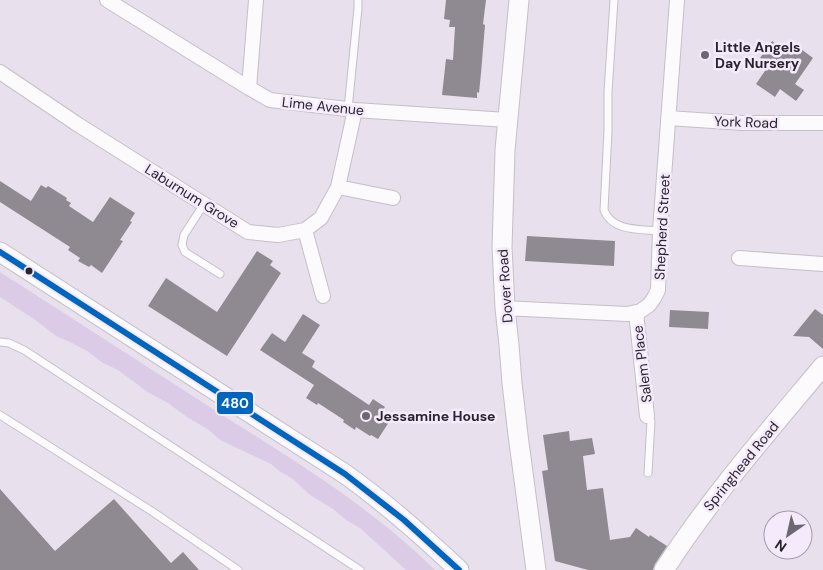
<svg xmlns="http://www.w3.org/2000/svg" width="823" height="570" viewBox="0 0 823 570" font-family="'DM Sans',sans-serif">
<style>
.green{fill:#dbcbe6}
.building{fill:#8f8a92}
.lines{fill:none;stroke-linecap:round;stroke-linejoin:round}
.lane-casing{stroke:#c4bfc8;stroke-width:9}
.street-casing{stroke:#c4bfc8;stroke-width:16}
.secondary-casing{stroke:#c4bfc8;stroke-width:21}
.lane{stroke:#fcfafc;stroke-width:7}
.street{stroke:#fcfafc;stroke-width:14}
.secondary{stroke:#fcfafc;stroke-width:19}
.bus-1-casing{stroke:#f4eafc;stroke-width:10}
.bus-1{stroke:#0065bd;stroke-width:6}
.poi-dot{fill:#6c6770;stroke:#f4eafc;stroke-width:2}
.bus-dot{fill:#2a252d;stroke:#f4eafc;stroke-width:2}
.labels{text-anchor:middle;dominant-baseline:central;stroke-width:5;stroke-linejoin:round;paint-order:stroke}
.poi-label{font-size:14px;font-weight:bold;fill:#2a252d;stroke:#f4eafc;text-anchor:start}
.street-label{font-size:14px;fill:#2a252d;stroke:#f4eafc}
.line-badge{stroke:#f4eafc;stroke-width:2}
.badge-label{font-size:14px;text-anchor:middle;font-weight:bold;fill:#fff}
</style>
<rect width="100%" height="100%" fill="#e8e1ed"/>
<path class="green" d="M0,272c76,49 151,97 227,146 74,47 145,90 208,152h-29l-46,-42 -14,-8 -13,-11 -23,-14 -17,-16 -14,-8 -8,-7 -51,-24 -11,-10 -22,-13 -19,-14 -19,-10 -31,-23 -15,-7 -16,-12 -17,-9 -14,-6 -22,-17 -34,-22z"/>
<path class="building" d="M446,0h40l-3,24 2,1 -4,48 -2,20 -2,-1v6l-35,-3 4,-36 7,1 2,-33h-6l1,-7 -6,-1z
M772,41l19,14 6,-9 16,12 -18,26 9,6 -8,11 -16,-12 -5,8 -19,-13 13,-19 -9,-7z
M0,181l31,20 10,-16 5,3 2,-2 19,12 -1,2 5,3 -2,3 24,16 17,-25 25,16 -5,8 2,1 -12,18 3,1 -21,32 -11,-8 -2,2 -11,-6 2,-3 -12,-8 2,-3 -70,-45z
M527,236l88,5 -1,25 -89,-5z
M257,251l16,10 -3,4 11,8 -54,83 -79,-50 18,-28 51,34z
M815,309l8,6v34l-14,-12 -16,-1z
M670,310l39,2 -1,17 -39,-2z
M303,314l17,11 -18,28 13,8 -3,6 57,38 4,-6 12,8 -4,6 10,6 -13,20 -7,-4 -1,1 -14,-9 -1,3 -12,-8 1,-2 -26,-17 -1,2 -11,-7 8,-13 -54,-35 12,-17 13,9z
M569,431l1,10 22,-3 3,16 -12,2 4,34 16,-2 7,52 20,-3 6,-9 13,9 1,-2 17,11 -12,18 -2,6h-65l-33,-9 -13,-90 6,-1 -5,-35z
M0,489l55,62 59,-52 57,64 12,-11 16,18h-199z"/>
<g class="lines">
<defs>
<path id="lane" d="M614,0l-6,92v39l-4,79c8,22 37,19 56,21
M348,109l10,-101v-8
M204,204l-20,31 -2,10 3,7 35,22
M0,342l9,1 15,7 336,220
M0,415l153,97 85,58
M647,416l4,5 -3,52"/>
<path id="street" d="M107,0l142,88 21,12 85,10 152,10
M0,72l77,52 171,108 30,3 27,-5 16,-12 17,-31 17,-77
M249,88l7,-88
M668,118l75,5h80
M338,187l55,11
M305,230l18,66
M739,258l84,6
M505,308l122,6 12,-2 10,-7 5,-7 4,-8 2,-59 17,-231
M636,312l11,104"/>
<path id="secondary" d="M519,0l-14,150 -3,97 3,61 4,37 3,38 6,52 18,135
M0,252l345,222c41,29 78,62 114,96
M664,570c47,-73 104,-138 159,-204"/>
</defs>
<use href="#lane" class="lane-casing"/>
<use href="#street" class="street-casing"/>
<use href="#secondary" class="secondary-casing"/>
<use href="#lane" class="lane"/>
<use href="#street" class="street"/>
<use href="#secondary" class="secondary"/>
<defs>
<path id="bus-1" d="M0,252l345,222 59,46 55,50"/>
</defs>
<use href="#bus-1" class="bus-1-casing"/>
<use href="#bus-1" class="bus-1"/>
</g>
<g class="poi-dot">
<circle cx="705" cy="55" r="5"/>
<circle cx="366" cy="416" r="5"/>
</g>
<circle class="bus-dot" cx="29" cy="271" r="4.5"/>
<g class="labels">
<g class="poi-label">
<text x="715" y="47">Little Angels<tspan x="715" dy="16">Day Nursery</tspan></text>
<text x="376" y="416">Jessamine House</text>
</g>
<g class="street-label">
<text transform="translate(323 106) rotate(6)">Lime Avenue</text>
<text transform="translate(746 122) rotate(2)">York Road</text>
<text transform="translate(192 196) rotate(32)">Laburnum Grove</text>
<text transform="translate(662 227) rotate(-87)">Shepherd Street</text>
<text transform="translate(505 286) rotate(-94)">Dover Road</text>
<text transform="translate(642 364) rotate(-97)">Salem Place</text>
<text transform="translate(741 466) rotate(-51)">Springhead Road</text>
</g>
</g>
<rect class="line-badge" x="216" y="391" width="38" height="24" rx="5" fill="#0065bd"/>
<g class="badge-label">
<text x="235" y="408">480</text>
</g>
<g transform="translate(788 535) rotate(214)"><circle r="24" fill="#f4eafc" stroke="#a39ba9"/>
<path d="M0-4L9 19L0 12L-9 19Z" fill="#6c6770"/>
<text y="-8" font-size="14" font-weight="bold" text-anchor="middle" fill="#2a252d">N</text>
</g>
</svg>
